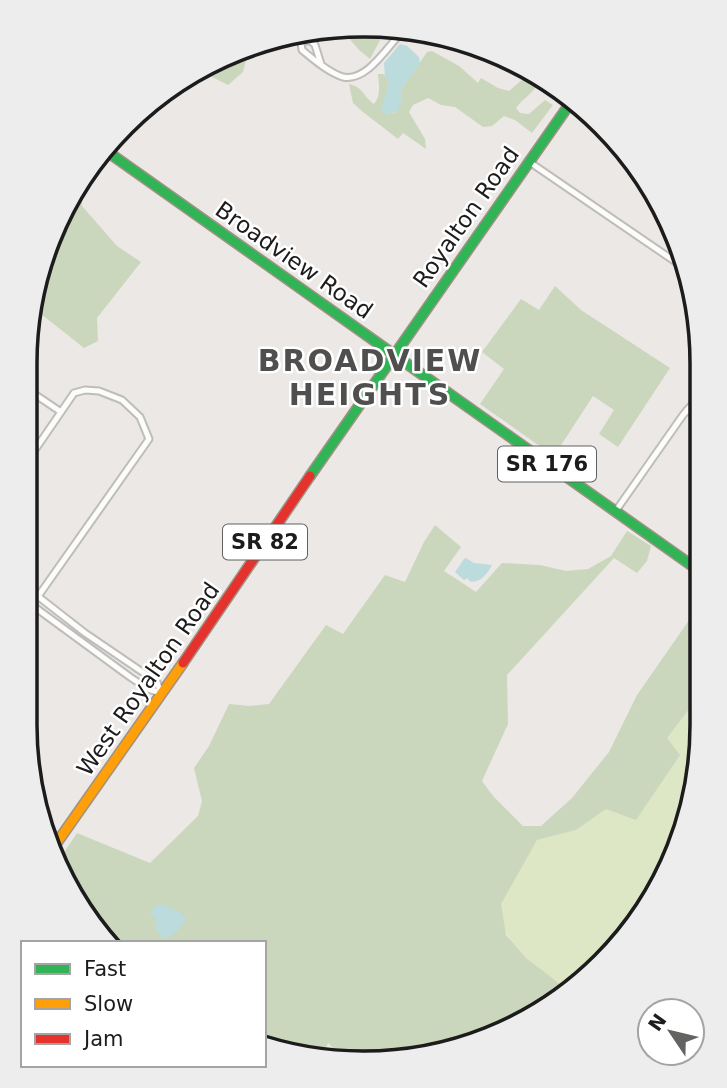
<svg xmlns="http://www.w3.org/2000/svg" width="727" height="1088" viewBox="0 0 727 1088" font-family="'DejaVu Sans',sans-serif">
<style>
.grass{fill:#dde6c5}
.forest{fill:#cbd7bc}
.water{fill:#bbdbdc}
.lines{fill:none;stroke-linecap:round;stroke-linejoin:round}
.stream{stroke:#bbdbdc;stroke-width:2}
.street-casing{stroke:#bebdbb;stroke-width:9}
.fast-casing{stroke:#9f9184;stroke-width:12}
.slow-casing{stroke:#9f9184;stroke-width:12}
.jam-casing{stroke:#9f9184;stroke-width:12}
.street{stroke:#fcfcfb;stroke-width:5}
.fast{stroke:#30b455;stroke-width:9}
.slow{stroke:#ff9f0a;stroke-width:9}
.jam{stroke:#e5322d;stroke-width:9}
.labels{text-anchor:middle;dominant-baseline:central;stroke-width:5;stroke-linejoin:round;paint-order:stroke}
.shield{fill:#fff;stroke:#606060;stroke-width:2}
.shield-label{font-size:21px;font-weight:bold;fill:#1c1c1c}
.street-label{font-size:23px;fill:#1c1c1c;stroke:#fff}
.district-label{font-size:30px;font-weight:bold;letter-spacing:2px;fill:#4f4f4f;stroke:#fff}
.rim{fill:none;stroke:#1c1c1c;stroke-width:3.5}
</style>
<rect width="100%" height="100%" fill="#ebe8e5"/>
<path class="grass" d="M700,695v74l-32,105 -65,90 -34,27c-28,-22 -70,-44 -68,-85 0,-10 29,-54 36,-66l39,-10 30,-21 61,-71z"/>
<path class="forest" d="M363,25l23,4 -16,30 -11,-9 -18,-21z
M249,47l-6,25 -15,13 -26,-13 31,-22z
M432,51l27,15 19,17 3,-5 17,10 11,3 20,-17 10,7c-4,11 -16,17 -23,27l4,5 9,1 16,-14 8,5 -21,28 -17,-13 -11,-4 -12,10 -9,1 -28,-20 -14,-2 -13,-7 -15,7 -4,7 16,27 1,10 -23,-16 -5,6 -35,-27 -10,-9 -4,-19c14,3 14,12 25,20 7,-8 5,-19 4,-30h6l5,10 -4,30 12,-2 4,-22 26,-38z
M82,183v23l35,40 24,16 -44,56 1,23 -14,7 -53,-42 28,-92z
M555,286l26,24 89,58 -52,79 -19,-13 15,-24 -21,-14 -39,60 -74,-52 24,-35 -22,-17 39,-53 18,11z
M435,525l26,22 -17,24 32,21 26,-29 38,2 26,6 22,-2 23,-13 16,-25 24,15 -4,15 -10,12 -23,-15 -107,117 1,49 -26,57 11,15 30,30h18l31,-28 37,-46 28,-57 64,-92 -1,92 -33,43 13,17 -44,65 -30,-11 -30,21 -39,10 -36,64 5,31 20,23 43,33 -36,27 -103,39 -83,5 -19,-19 -6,15 -58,-13v-102h-149l-14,-9 -19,-21 -25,-50 20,-30 73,30 48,-47 4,-15 -8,-33 15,-22 20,-42 21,2 19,-2 57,-79 17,9 42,-59 20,7 19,-40z"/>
<path class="water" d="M400,44l7,2 12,11 1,7 -19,26c2,8 1,14 -4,22l-12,2 -4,-4 8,-26 -4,-7 -1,-14z
M466,558l8,5 18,2c-5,9 -12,19 -23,16l-1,-3 -4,2 -9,-8 9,-13z
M161,904l18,8 7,5c-5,12 -11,19 -24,21l-7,-11c2,-7 0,-9 -5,-14l5,-7z"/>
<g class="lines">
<path class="stream" d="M56,861l7,-2"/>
<defs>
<path id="street" d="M480,48l23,9
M321,64l-6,-19 -4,-4h-5l-5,2 1,7c11,9 27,23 41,27 24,5 44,-30 59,-45
M528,161l155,106
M27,389l34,23
M687,410l15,11
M26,463l48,-70 11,-3 14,1 23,9 18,17 9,22 -117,166
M615,512l68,-97 19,-22
M26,587l59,46 72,49 4,11
M25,600l105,77 18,12 13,4
M46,840l9,6"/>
<path id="fast" d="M105,150c199,140 397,282 596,422
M310,476l261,-374"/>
<path id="slow" d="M51,851l132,-188"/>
<path id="jam" d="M183,663l127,-187"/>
</defs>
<use href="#street" class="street-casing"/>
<use href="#fast" class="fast-casing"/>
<use href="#slow" class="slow-casing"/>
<use href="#jam" class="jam-casing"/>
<use href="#street" class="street"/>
<use href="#fast" class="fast"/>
<use href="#slow" class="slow"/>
<use href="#jam" class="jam"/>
</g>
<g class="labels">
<g class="shield">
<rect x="498" y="446.5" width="98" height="35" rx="5"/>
<rect x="223" y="524.5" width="84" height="35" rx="5"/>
</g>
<g class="shield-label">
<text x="547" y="464">SR 176</text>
<text x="265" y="542">SR 82</text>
</g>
<g class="street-label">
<text transform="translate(466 217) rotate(-55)">Royalton Road</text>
<text transform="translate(294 260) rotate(35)">Broadview Road</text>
<text transform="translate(148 679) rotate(-55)">West Royalton Road</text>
</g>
<g class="district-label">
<text x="370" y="360">BROADVIEW<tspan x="370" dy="34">HEIGHTS</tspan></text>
</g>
</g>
<path d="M0 0H727V1088H0ZM363 37H364A326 326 0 0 1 690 363V725A326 326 0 0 1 364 1051H363A326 326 0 0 1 37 725V363A326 326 0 0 1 363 37Z" fill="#ededed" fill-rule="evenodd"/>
<path class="rim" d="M363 37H364A326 326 0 0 1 690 363V725A326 326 0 0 1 364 1051H363A326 326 0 0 1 37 725V363A326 326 0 0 1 363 37Z"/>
<rect x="21" y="941" width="245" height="126" fill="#ffffff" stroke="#a4a4a4" stroke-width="2"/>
<rect x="35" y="964" width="35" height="10" fill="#30b455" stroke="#a4a4a4" stroke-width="2"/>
<text x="84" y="976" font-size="21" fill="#1c1c1c">Fast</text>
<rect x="35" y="999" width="35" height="10" fill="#ff9f0a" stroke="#a4a4a4" stroke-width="2"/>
<text x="84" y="1011" font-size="21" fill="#1c1c1c">Slow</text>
<rect x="35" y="1034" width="35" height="10" fill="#e5322d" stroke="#a4a4a4" stroke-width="2"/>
<text x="84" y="1046" font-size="21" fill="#1c1c1c">Jam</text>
<g transform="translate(671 1032) rotate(305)"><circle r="33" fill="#ffffff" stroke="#a4a4a4" stroke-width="2"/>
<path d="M0-5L12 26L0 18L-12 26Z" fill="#646362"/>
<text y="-10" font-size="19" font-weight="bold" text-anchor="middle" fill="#1c1c1c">N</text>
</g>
</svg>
